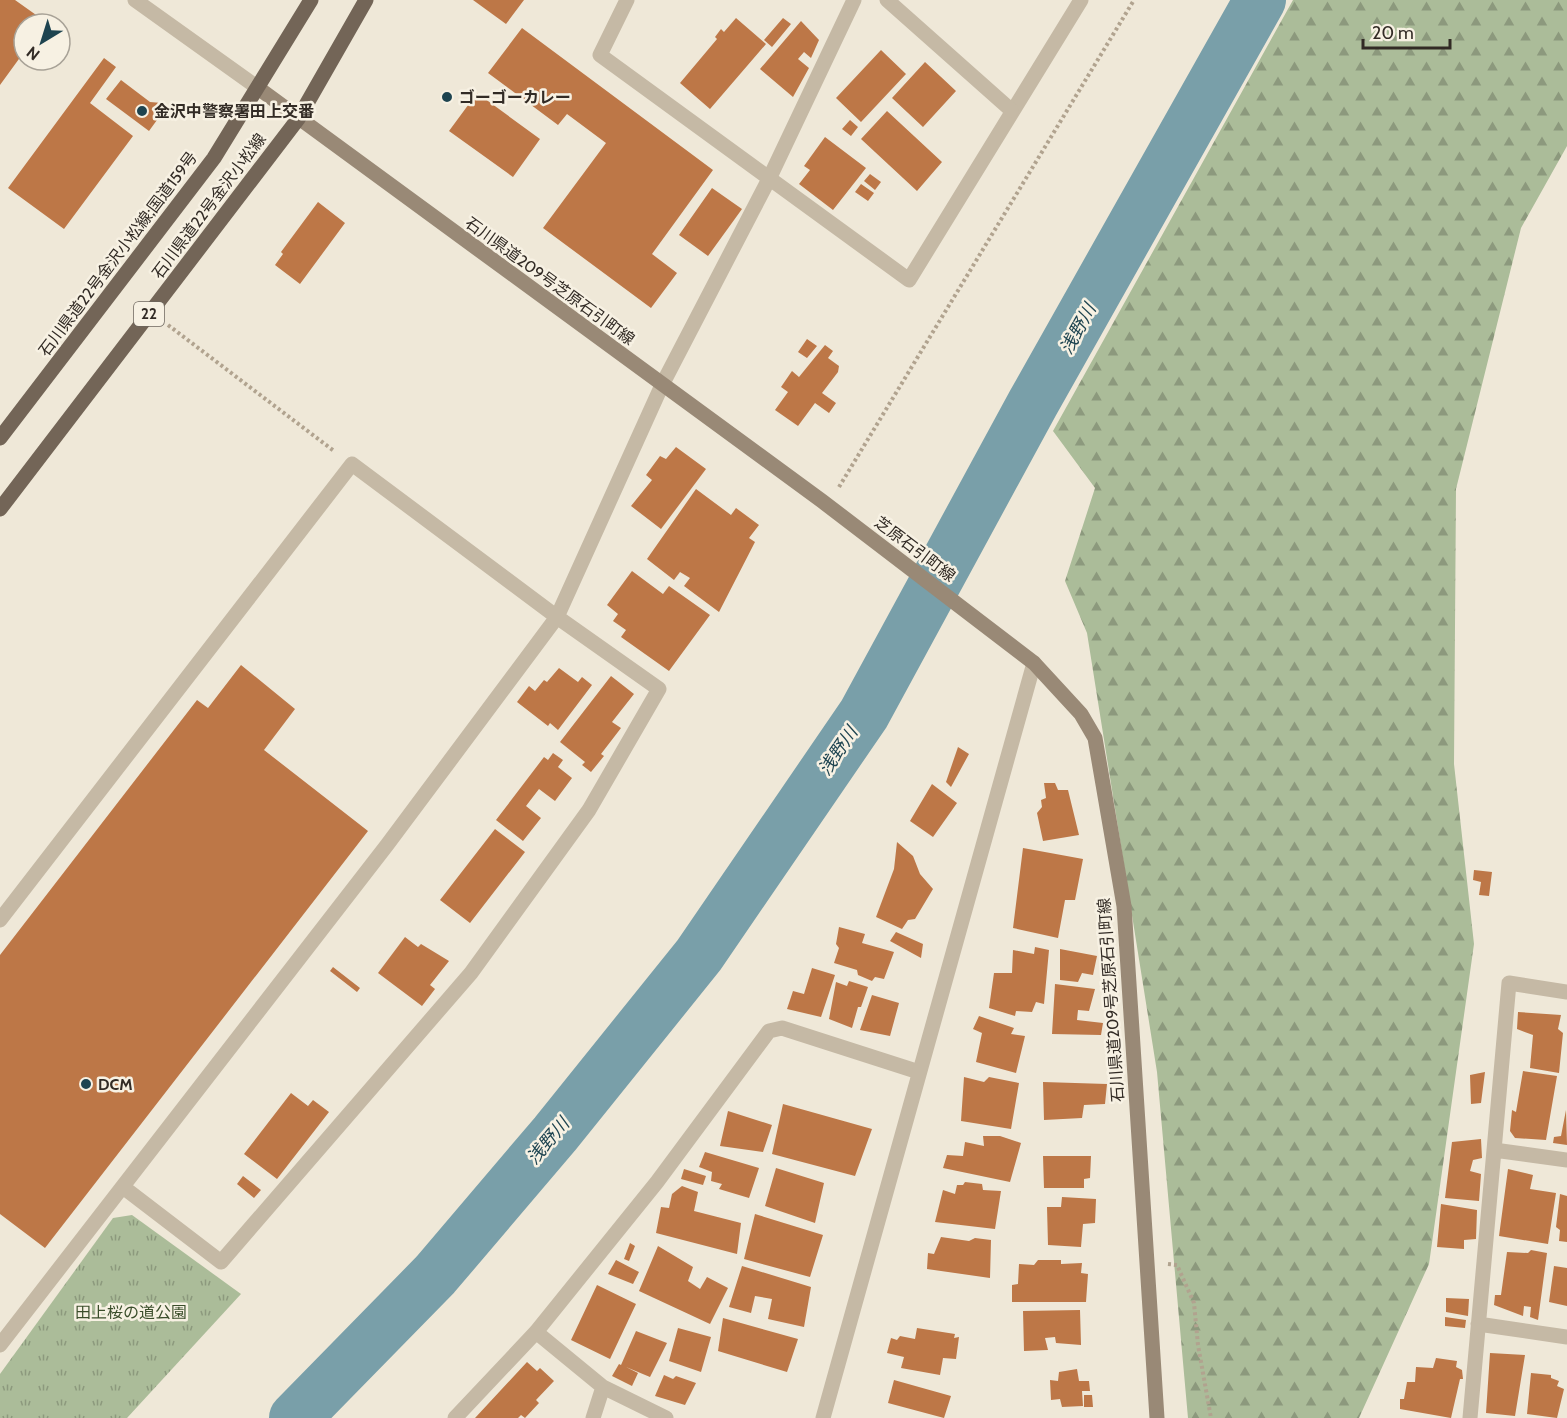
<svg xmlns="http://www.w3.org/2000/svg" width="1567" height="1418" viewBox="0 0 1567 1418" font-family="Cabin,'Noto Sans JP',sans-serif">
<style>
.grass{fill:url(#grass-tufts)}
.forest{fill:url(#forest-firs)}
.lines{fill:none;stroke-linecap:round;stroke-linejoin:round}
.river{stroke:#799fa9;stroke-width:52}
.building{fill:#bd7747}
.path{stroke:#b1a38f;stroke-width:4;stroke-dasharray:3 3;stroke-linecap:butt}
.minor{stroke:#c5b9a5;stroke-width:15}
.tertiary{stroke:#c5b9a5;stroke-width:15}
.secondary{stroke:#998976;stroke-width:15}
.primary{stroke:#736557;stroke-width:15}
.poi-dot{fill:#1e4450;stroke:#f7f1e3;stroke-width:2}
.labels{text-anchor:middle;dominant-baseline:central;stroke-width:5;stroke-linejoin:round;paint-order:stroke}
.shield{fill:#f7f1e3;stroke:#6d665e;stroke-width:1.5}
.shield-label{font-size:15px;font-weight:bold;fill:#322b25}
.poi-label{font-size:16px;font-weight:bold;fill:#322b25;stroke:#f7f1e3;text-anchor:start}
.street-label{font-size:16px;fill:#322b25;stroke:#f7f1e3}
.park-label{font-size:16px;fill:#3b4e2b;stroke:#f7f1e3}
.water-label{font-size:18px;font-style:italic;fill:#1e4450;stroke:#f7f1e3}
</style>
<defs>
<pattern id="grass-tufts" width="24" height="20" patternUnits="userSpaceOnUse" patternTransform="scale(1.5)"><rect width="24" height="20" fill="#abbc99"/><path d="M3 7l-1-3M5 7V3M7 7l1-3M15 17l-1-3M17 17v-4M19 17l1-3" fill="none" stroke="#8c997d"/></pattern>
<pattern id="forest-firs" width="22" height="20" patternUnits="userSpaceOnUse" patternTransform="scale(1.5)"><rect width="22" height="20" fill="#abbc99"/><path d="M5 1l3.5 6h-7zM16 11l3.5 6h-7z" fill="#8c997d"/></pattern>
</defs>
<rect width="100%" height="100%" fill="#efe8d8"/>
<path class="grass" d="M132,1215l109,79 -114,124h-127v-44l113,-156z"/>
<path class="forest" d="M1293,0h274v146l-46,82 -65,261 -2,275 20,180 -45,320 -70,154h-171l-31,-346 -70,-439 -22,-52 30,-93 -42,-57z"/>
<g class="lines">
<path class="river" d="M295,1418l140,-143 120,-141 144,-179 165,-241 169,-311 227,-403"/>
</g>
<path class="building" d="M0,0h15l31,22 -2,2h-20v28l-24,33z
M473,0h51l-18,24z
M736,18l30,26 -56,65 -30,-26 37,-44 -2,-2 6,-8 3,3z
M783,18l8,6 -19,23 -8,-7z
M801,21l18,19 -8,18 -7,-6 -6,7 11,9 -16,29 -33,-28z
M522,28l191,142 -61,84 25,19 -26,35 -108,-80 63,-85 -39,-29 -9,11 -70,-52z
M881,50l25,24 -45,48 -25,-24z
M104,58l12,9 -26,36 43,33 -69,93 -56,-41z
M925,62l31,29 -33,36 -31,-29z
M121,80l29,22 12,1 -1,17h-4l-8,11 -43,-32z
M477,93l63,46 -27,38 -64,-46z
M887,111l55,51 -25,29 -56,-52z
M850,120l8,7 -7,9 -9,-7z
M825,137l41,31 -33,42 -34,-26 11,-14 -6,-4z
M870,174l11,8 -6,8 -11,-9z
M861,184l13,9 -6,8 -13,-9z
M712,188l30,21 -34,47 -29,-21z
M318,202l27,21 -45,61 -25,-19 8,-11 -2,-2z
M807,339l10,7 -10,12 -9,-6z
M825,345l8,6 -5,7 11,8 -1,6 -16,21 14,10 -7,10 -14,-10 -17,23 -23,-16 13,-18 -7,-5 11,-16 7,6z
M676,447l30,22 -45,60 -30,-23 21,-26 -6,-5 14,-19 6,3z
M696,489l35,26 5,-7 23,17 -10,13 6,4 -36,70 -35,-26 6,-8 -10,-6 -6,8 -27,-21z
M632,571l31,23 6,-8 41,29 -41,56 -48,-34 5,-7 -13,-9 5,-7 -11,-9z
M241,665l54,44 -31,41 104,81 -323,417 -45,-34v-259l197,-255 11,8z
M559,668l19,14 4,-5 10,8 -34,45 -8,-7 -2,3 -31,-24 12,-16 6,5 9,-11 3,2z
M611,676l23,18 -22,28 9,6 -20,26 3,2 -13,16 -9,-7 3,-3 -25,-20z
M958,747l11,7 -18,33 -5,-5z
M553,753l10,7 -5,7 14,11 -17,23 -16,-12 -13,17 15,12 -18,23 -27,-21 48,-63 4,3z
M1044,783h11l3,7h10l11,45 -36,6 -6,-28 5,-6 -1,-7 5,-2z
M932,784l25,19 -24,34 -23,-16z
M495,829l30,23 -55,71 -30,-23z
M897,842l16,14 7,18 13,15 -18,30 -7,1 -6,9 -26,-12 18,-48z
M1023,848l60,11 -8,41h-10l-7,38 -45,-10z
M1474,870l18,2 -3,24 -10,-1 2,-13 -8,-2z
M839,927l26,7 -3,9 32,9 -10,27 -9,-2 -3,4 -14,-6 -1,-5 -23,-7 5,-15 -3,-4z
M896,932l27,12 -2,14 -31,-17z
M405,937l13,10 3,-3 28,17 -19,24 5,4 -13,17 -44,-33z
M1035,947l14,3 -5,54 -8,-2 -4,10 -16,-1 -1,5 -26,-8 5,-35h18l1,-23 21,4z
M1060,949l37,7 -4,19 -11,-2 -4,9 -18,-2z
M333,967l27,21 -3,4 -27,-21z
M812,968l23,7 -14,42 -34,-8 6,-18 11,3z
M849,981l19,6 -7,20h-3l-6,21 -23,-9 7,-37 11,4z
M1055,984l40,5 -6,22 -11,-1 -1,10 26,3 -2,12 -49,-1z
M872,995l27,8 -9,33 -30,-6z
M1518,1012l43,3 -3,14 5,4 -4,40 -29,-5 3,-33 -16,-6z
M979,1016l35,12 -3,6 14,2 -9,37 -40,-11 6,-29 -9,-4z
M1523,1071l34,5 -11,64 -31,-2 -5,-7 2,-21 4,2z
M1485,1072l-4,31 -10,1 -1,-29z
M964,1077l20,5 5,-5 30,6 -8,46 -50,-8z
M1043,1082l64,2 -2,20 -21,1 -2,13 -38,2z
M291,1093l17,13 5,-6 16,12 -52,67 -33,-25z
M783,1104l89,25 -17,47 -83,-22z
M1566,1110l1,35 -14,-2 1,-6 7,-1z
M728,1111l44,14 -9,27 -43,-6z
M983,1136h17l21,7 -11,39 -67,-14 4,-13 16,1 2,-14 19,4z
M1481,1139l1,19 -9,2 -3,11 11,3 -2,27 -34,-3 7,-56z
M705,1152l54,16 -10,30 -30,-9 3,-5 -11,-3 1,-9 -13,-5z
M1043,1156h48l-1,22 -6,1v9h-40z
M776,1168l48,15 -9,40 -50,-17z
M684,1169l22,7 -3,9 -22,-6z
M1508,1169l25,6 -3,14 26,4 -8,51 -49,-8z
M243,1176l18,14 -7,8 -17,-14z
M965,1182l17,2 1,6 18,1 -6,38 -60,-7 8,-32 12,4 2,-9h6z
M682,1186l16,6 -4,19 47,12 -4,31 -81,-21 5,-26 8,1 3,-14z
M1560,1194l7,2v46l-8,-1 1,-11 -4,-3z
M1062,1197l34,2 -1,24 -12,1 -2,23 -33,-2 -1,-38h14z
M1441,1204l36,6 -1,29 -12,1v9l-27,-2z
M755,1214l68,21 -13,42 -66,-18z
M941,1237l28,4 6,-3 16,2 -1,38 -63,-9 1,-16 6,1z
M630,1243l5,3 -6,15 -5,-2z
M658,1246l35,21 -5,14 12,8 7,-12 21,11 -18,36 -71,-33z
M1531,1250l16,3 -9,67 -8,-3 1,-10 -7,-1 -1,10 -29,-11 1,-10h6l6,-43 21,1z
M616,1260l23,12 -6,12 -25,-10z
M1038,1260h23v4l21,-1 -1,10 7,1 -2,28h-74v-17l6,-1 1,-20 15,1z
M742,1266l69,21 -7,40 -36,-8 4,-20 -17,-3 -4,17 -22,-6z
M1554,1266l13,2v38l-18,-4z
M597,1285l39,19 -26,55 -39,-19z
M1446,1298l23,1 -1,17 -22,-4z
M1080,1310l1,35 -25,-2 -1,-6 -10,1 3,12 -24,1 -1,-40z
M1445,1317l21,3 -1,8 -20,-2z
M723,1318l75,21 -11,33 -69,-21z
M678,1328l33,9 -10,35 -32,-11z
M917,1328l38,6 -1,4 5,-1 -3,22 -13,-1 -3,17 -39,-7 3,-11 -17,-4 4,-15 6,2 3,-4 15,3z
M636,1331l31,12 -17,34 -24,-10 12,6 -6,13 -20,-10 7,-12 2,1z
M1490,1353l35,2 -10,61 -29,-3z
M1436,1358l21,3 -1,6 6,3 1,9h-3l-9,39 -51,-9v-10h4l3,-17h8l1,-15 17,1z
M527,1362l10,9 3,-3 14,13 -18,19 3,3 -14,15 -4,-3 -3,3h-43z
M1077,1369l2,12h10l1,10h-8l1,15 -21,1 -2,-8 -9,1 -1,-20 8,1 1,-9z
M1531,1373l20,2v3l8,3 -2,5 7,3 -7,29 -30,-4z
M664,1375l9,4 3,-3 20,7 -11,22 -30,-9z
M894,1380l57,16 -7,22 -56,-15z
M1084,1395h8l1,12h-9z"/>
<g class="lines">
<path class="path" d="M168,325l166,126
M839,487l295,-487
M1168,1264l9,1 17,38 4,42 13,73"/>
<path class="minor" d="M627,0l-27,55 309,225 172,-280
M0,920l352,-456 205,153 105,-232 107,-206 85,-179
M1494,1150l73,10
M1478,1324l89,13
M536,1332l67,55 63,31
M0,1345l387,-500 170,-228 102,72 -70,121 -118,163 -250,289 -98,-75
M455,1418l81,-86 121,-150 112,-151 13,-3 137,44
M593,1418l10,-31
M1470,1418l39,-435 58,9"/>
<path class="tertiary" d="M135,0l123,88
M887,0l124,110
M823,1418l211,-755"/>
<path class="secondary" d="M258,88l564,413 212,162 47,51 14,24 29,168 33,512"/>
<path class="primary" d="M0,438l214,-280 97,-158
M0,509l298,-390 68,-119"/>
</g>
<g class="poi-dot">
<circle cx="447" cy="97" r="6"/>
<circle cx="142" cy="111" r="6"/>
<circle cx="86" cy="1084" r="6"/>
</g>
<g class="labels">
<rect class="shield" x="134" y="302" width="30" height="24" rx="4.5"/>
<g class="shield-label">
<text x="149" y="314">22</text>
</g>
<g class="poi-label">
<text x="459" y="97">ゴーゴーカレー</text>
<text x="154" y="111">金沢中警察署田上交番</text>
<text x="98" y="1084">DCM</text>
</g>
<g class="street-label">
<text transform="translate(209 206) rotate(-53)">石川県道22号金沢小松線</text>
<text transform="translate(118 254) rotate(-53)">石川県道22号金沢小松線;国道159号</text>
<text transform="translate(550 281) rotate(36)">石川県道209号芝原石引町線</text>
<text transform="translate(915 549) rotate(37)">芝原石引町線</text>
<text transform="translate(1111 1000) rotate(-94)">石川県道209号芝原石引町線</text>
</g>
<g class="park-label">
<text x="131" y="1312">田上桜の道公園</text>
</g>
<g class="water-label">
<text transform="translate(1078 329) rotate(-61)">浅野川</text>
<text transform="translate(838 751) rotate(-56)">浅野川</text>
<text transform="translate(548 1141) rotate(-50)">浅野川</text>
</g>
</g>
<g transform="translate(42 42) rotate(218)"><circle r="28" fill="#f7f1e3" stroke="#a8a297" stroke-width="1.5"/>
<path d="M0-4.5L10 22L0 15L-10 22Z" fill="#1e4450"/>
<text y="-9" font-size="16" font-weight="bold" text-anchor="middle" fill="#322b25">N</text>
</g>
<path d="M1363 39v9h87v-9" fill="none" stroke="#322b25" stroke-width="3"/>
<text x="1372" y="39" font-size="18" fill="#322b25" stroke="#f7f1e3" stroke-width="4.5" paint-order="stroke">20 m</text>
</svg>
